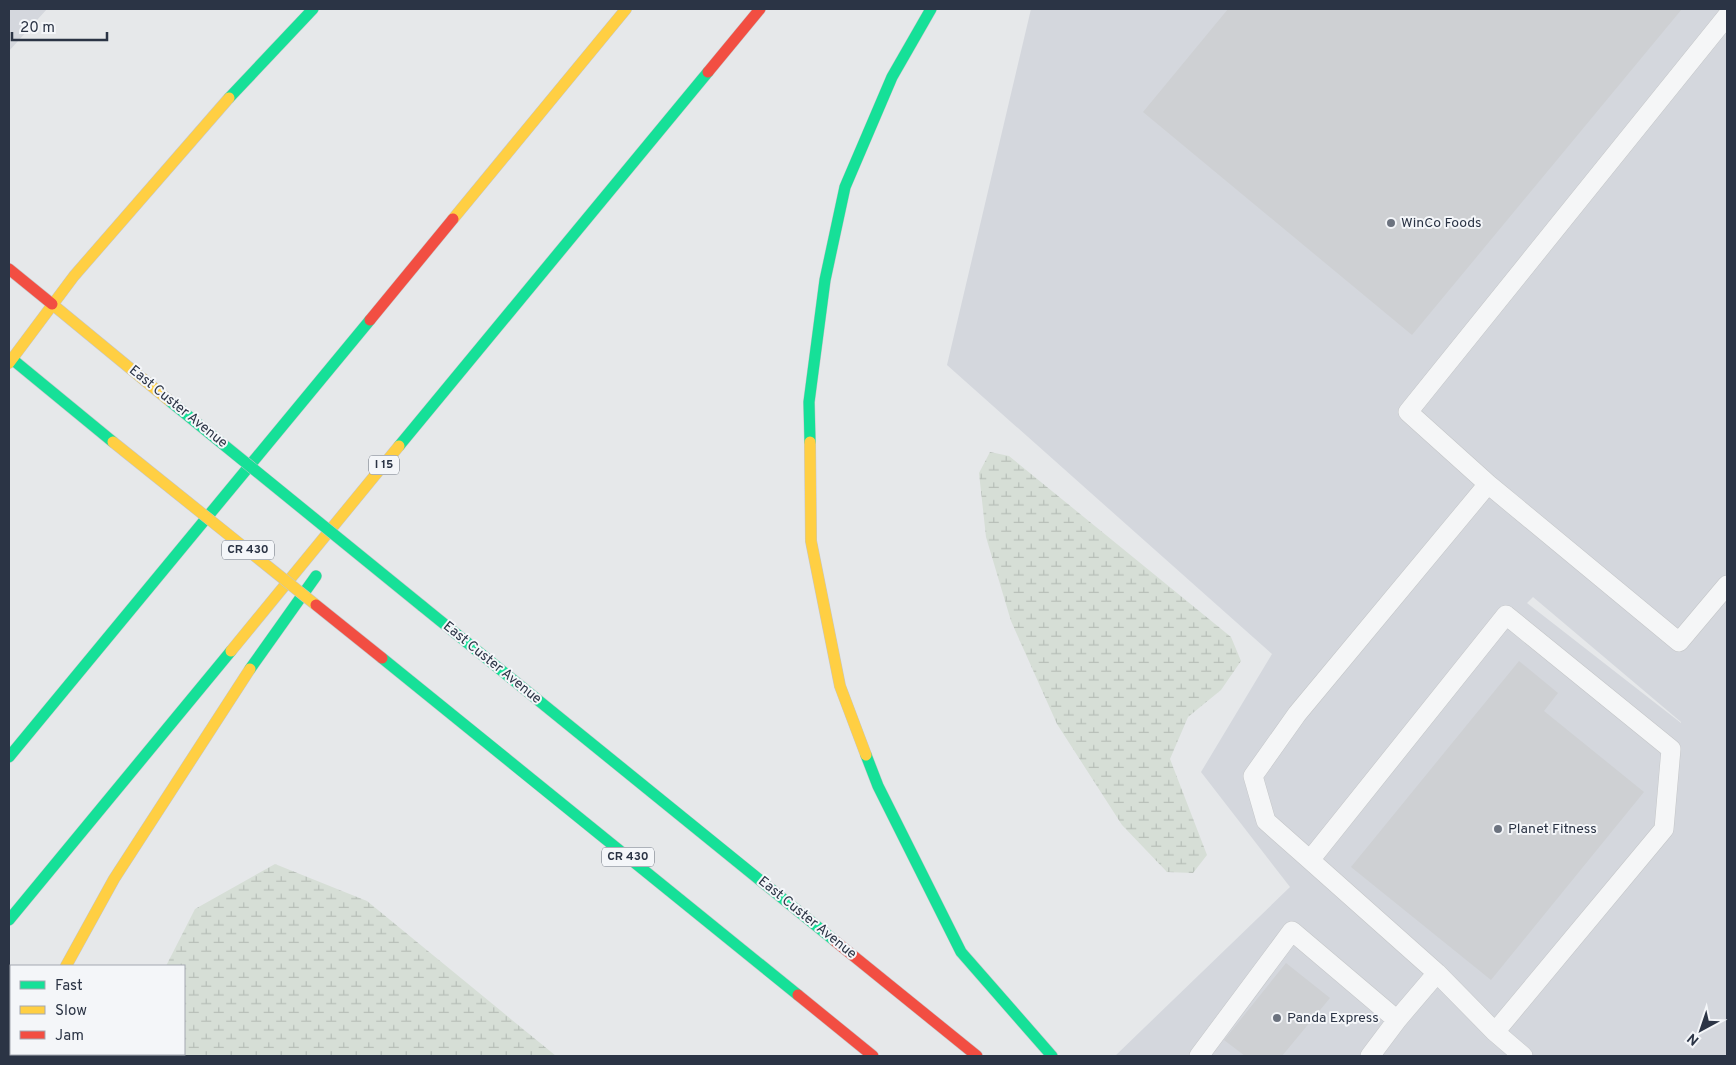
<svg xmlns="http://www.w3.org/2000/svg" width="1736" height="1065" viewBox="0 0 1736 1065" font-family="Overpass,sans-serif">
<style>
.built{fill:#d4d7dd;fill-rule:evenodd}
.wetland{fill:url(#wetland-marsh)}
.building{fill:#ced0d3}
.lines{fill:none;stroke-linecap:round;stroke-linejoin:round}
.lane-casing{stroke:#c4c6c8;stroke-width:20}
.fast-casing{stroke:#c4c6c8;stroke-width:12}
.slow-casing{stroke:#c4c6c8;stroke-width:12}
.jam-casing{stroke:#c4c6c8;stroke-width:12}
.lane{stroke:#f5f6f7;stroke-width:19}
.fast{stroke:#16e098;stroke-width:11}
.slow{stroke:#ffcf43;stroke-width:11}
.jam{stroke:#f24e42;stroke-width:11}
.fast-bridge-casing{stroke:#c2c5c8;stroke-width:12;stroke-linecap:butt}
.slow-bridge-casing{stroke:#c2c5c8;stroke-width:12;stroke-linecap:butt}
.jam-bridge-casing{stroke:#c2c5c8;stroke-width:12;stroke-linecap:butt}
.fast-bridge{stroke:#16e098;stroke-width:11}
.slow-bridge{stroke:#ffcf43;stroke-width:11}
.jam-bridge{stroke:#f24e42;stroke-width:11}
.poi-dot{fill:#6c737f;stroke:#f4f6f9;stroke-width:2}
.labels{text-anchor:middle;dominant-baseline:central;stroke-width:4;stroke-linejoin:round;paint-order:stroke}
.shield{fill:#f4f6f9;stroke:#676e7b;stroke-width:1}
.shield-label{font-size:12px;font-weight:bold;fill:#2b3445}
.poi-label{font-size:14px;fill:#2b3445;stroke:#f4f6f9;text-anchor:start}
.street-label{font-size:14px;fill:#2b3445;stroke:#f4f6f9}
</style>
<defs>
<pattern id="wetland-marsh" width="20" height="14" patternUnits="userSpaceOnUse" patternTransform="scale(1.25)"><rect width="20" height="14" fill="#d6ded6"/><path d="M1 5h8M5 5V1M11 12h8M15 12V8" fill="none" stroke="#b8bfb9"/></pattern>
</defs>
<rect width="100%" height="100%" fill="#e6e8ea"/>
<path class="built" d="M9,9h38l-38,42z
M1031,9h696v1047h-612l175,-169 -89,-115 71,-118 -325,-289zM1533,597l148,125v1l-154,-120z"/>
<path class="wetland" d="M990,452l19,4 222,181 10,24 -20,29 -33,27 -18,42 37,96 -14,18 -26,-1 -45,-47 -65,-101 -46,-103 -25,-84 -7,-64z
M275,864l92,37 189,155h-437l2,-2h63v-88h-18l29,-57z"/>
<path class="building" d="M1228,9h454l-270,326 -269,-223z
M1519,661l39,32 -14,18 100,81 -153,188 -140,-113z
M1286,963l44,35 -48,58h-37l-21,-16z"/>
<g class="lines">
<defs>
<path id="lane" d="M1727,16l-319,396 80,72 191,158 48,-57
M1310,860l-44,-39 -13,-45 44,-62 191,-230
M1437,973l-127,-113 196,-245 165,134 -7,80 -169,203
M1199,1056l93,-125 105,89
M1370,1056l27,-36 40,-47 58,59 28,24"/>
<path id="fast" d="M229,98l84,-89
M12,359l101,83
M810,442l-1,-40 16,-122 20,-93 47,-110 39,-68
M399,446l309,-374
M422,606l413,335
M382,658l416,337
M250,669l66,-93
M866,755l12,31 83,166 91,104
M9,757l361,-437
M9,920l222,-269
M21,1056l1,-2"/>
<path id="slow" d="M453,219l173,-210
M52,304l119,98
M9,363l65,-87 155,-178
M810,442l1,99 29,145 26,69
M231,651l168,-205
M66,966l48,-87 136,-210"/>
<path id="jam" d="M708,72l52,-63
M9,269l43,35
M370,320l83,-101
M835,941l142,115
M798,995l75,61"/>
</defs>
<use href="#lane" class="lane-casing"/>
<use href="#fast" class="fast-casing"/>
<use href="#slow" class="slow-casing"/>
<use href="#jam" class="jam-casing"/>
<use href="#lane" class="lane"/>
<use href="#fast" class="fast"/>
<use href="#slow" class="slow"/>
<use href="#jam" class="jam"/>
<defs>
<path id="fast-bridge" d="M171,402l251,204"/>
<path id="slow-bridge" d="M113,442l203,163"/>
<path id="jam-bridge" d="M316,605l66,53"/>
</defs>
<use href="#fast-bridge" class="fast-bridge-casing"/>
<use href="#slow-bridge" class="slow-bridge-casing"/>
<use href="#jam-bridge" class="jam-bridge-casing"/>
<use href="#fast-bridge" class="fast-bridge"/>
<use href="#slow-bridge" class="slow-bridge"/>
<use href="#jam-bridge" class="jam-bridge"/>
</g>
<g class="poi-dot">
<circle cx="1391" cy="223" r="5"/>
<circle cx="1498" cy="829" r="5"/>
<circle cx="1277" cy="1018" r="5"/>
</g>
<g class="labels">
<g class="shield">
<rect x="369" y="455.5" width="30" height="19" rx="4"/>
<rect x="222" y="540.5" width="52" height="19" rx="4"/>
<rect x="602" y="847.5" width="52" height="19" rx="4"/>
</g>
<g class="shield-label">
<text x="384" y="465">I 15</text>
<text x="248" y="550">CR 430</text>
<text x="628" y="857">CR 430</text>
</g>
<g class="poi-label">
<text x="1401" y="223">WinCo Foods</text>
<text x="1508" y="829">Planet Fitness</text>
<text x="1287" y="1018">Panda Express</text>
</g>
<g class="street-label">
<text transform="translate(178 407) rotate(39)">East Custer Avenue</text>
<text transform="translate(492 663) rotate(39)">East Custer Avenue</text>
<text transform="translate(807 918) rotate(39)">East Custer Avenue</text>
</g>
</g>
<rect width="1736" height="1065" fill="none" stroke="#2b3445" stroke-width="20"/>
<rect x="10" y="965" width="175" height="90" fill="#f4f6f9" stroke="#a4a8b1"/>
<rect x="20" y="981" width="25" height="8" fill="#16e098" stroke="#a4a8b1"/>
<text x="55" y="990" font-size="15" fill="#2b3445">Fast</text>
<rect x="20" y="1006" width="25" height="8" fill="#ffcf43" stroke="#a4a8b1"/>
<text x="55" y="1015" font-size="15" fill="#2b3445">Slow</text>
<rect x="20" y="1031" width="25" height="8" fill="#f24e42" stroke="#a4a8b1"/>
<text x="55" y="1040" font-size="15" fill="#2b3445">Jam</text>
<g transform="translate(1701 1030) rotate(220)" stroke="#f4f6f9" stroke-width="4" paint-order="stroke">
<path d="M0-4L9 19L0 12L-9 19Z" fill="#2b3445"/>
<text y="-8" font-size="14" font-weight="bold" text-anchor="middle" fill="#2b3445">N</text>
</g>
<path d="M12 32v8h95v-8" fill="none" stroke="#2b3445" stroke-width="2.5"/>
<text x="20" y="32" font-size="15" fill="#2b3445" stroke="#f4f6f9" stroke-width="4" paint-order="stroke">20 m</text>
</svg>
